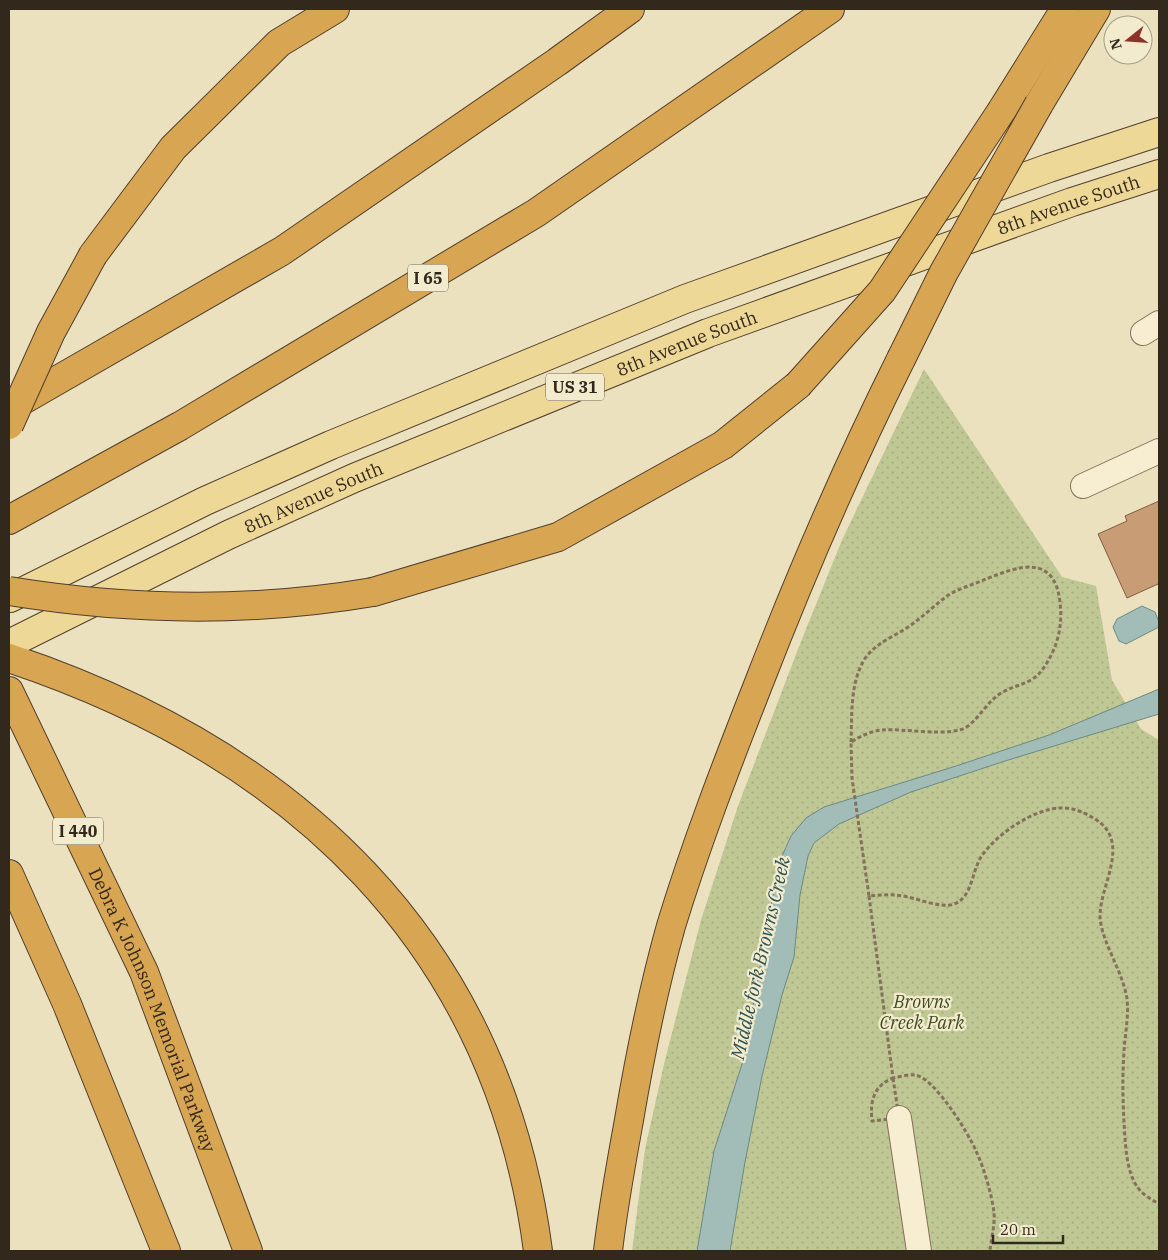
<svg xmlns="http://www.w3.org/2000/svg" width="1168" height="1260" viewBox="0 0 1168 1260" font-family="'IBM Plex Serif',serif">
<style>
.park{fill:url(#park-dots)}
.water{fill:#a2bdb7;stroke:#6a8a84}
.building{fill:#c89d76;stroke:#815d3f}
.lines{fill:none;stroke-linecap:round;stroke-linejoin:round}
.minor-casing{stroke:#837158;stroke-width:26}
.major-casing{stroke:#503f2d;stroke-width:30}
.highway-casing{stroke:#503f2d;stroke-width:30}
.path{stroke:#837158;stroke-width:3;stroke-dasharray:4 2.5;stroke-linecap:butt}
.minor{stroke:#f7eed1;stroke-width:24}
.major{stroke:#eed897;stroke-width:28}
.highway{stroke:#d8a552;stroke-width:28}
.highway-bridge-casing{stroke:#503f2d;stroke-width:30;stroke-linecap:butt}
.highway-bridge{stroke:#d8a552;stroke-width:28}
.labels{text-anchor:middle;dominant-baseline:central;stroke-width:4.5;stroke-linejoin:round;paint-order:stroke}
.shield{fill:#f3ebce;stroke:#6d6251;stroke-width:1}
.shield-label{font-size:16px;font-weight:bold;fill:#33281c}
.street-label{font-size:18px;fill:#33281c;stroke:#f3ebce}
.park-label{font-size:18px;font-style:italic;fill:#414e24;stroke:#f3ebce}
.water-label{font-size:19px;font-style:italic;fill:#2c5252;stroke:#f3ebce}
</style>
<defs>
<pattern id="park-dots" width="8" height="8" patternUnits="userSpaceOnUse" patternTransform="scale(1.25)"><rect width="8" height="8" fill="#bfc894"/><path d="M2 2h.1M6 6h.1" fill="none" stroke="#a5ac7f" stroke-width="1.8" stroke-linecap="round"/></pattern>
</defs>
<rect width="100%" height="100%" fill="#ebe1bf"/>
<path class="park" d="M924,369l138,208 34,9 16,94 29,49 18,11v511h-527l13,-102 19,-85 37,-144 37,-114 62,-162 42,-104z"/>
<path class="water" d="M1142,606l13,6 4,10v5l-33,17 -7,-3 -6,-14 4,-8z
M1159,689v25l-154,47 -94,31 -72,32 -25,19 -6,13 -8,39 -6,62 -12,38 -20,81 -17,86 -15,89h-33l17,-100 29,-90 36,-198 12,-27 15,-18 18,-11 132,-41 93,-31z"/>
<path class="building" d="M1159,501v85l-1,-2 -31,14 -29,-64 29,-13 -2,-5z"/>
<g class="lines">
<defs>
<path id="minor" d="M1143,333l16,-10
M1083,486l76,-35
M899,1118l20,133"/>
<g id="major">
<path d="M10,598l195,-97 126,-56 354,-146 364,-131 110,-36"/>
<path id="s1" d="M9,644l219,-109 126,-57 354,-145 364,-131 87,-28"/>
</g>
<g id="highway">
<path d="M1039,104l57,-95"/>
<path d="M1002,110l63,-101"/>
<path d="M93,255l80,-107 106,-105 56,-34"/>
<path d="M9,408l273,-157 275,-189 73,-53"/>
<path d="M9,520l171,-94 356,-213 294,-204"/>
<path d="M373,592l185,-55 165,-92 75,-60"/>
<path d="M9,658c285,95 489,285 529,593"/>
<path id="s2" d="M9,691l135,281 104,279"/>
<path d="M9,874l58,130 99,247"/>
<path d="M608,1251c5,-44 13,-87 21,-131 11,-65 24,-130 42,-194 25,-82 56,-162 87,-241 43,-111 90,-220 143,-326"/>
</g>
</defs>
<use href="#minor" class="minor-casing"/>
<use href="#major" class="major-casing"/>
<use href="#highway" class="highway-casing"/>
<path class="path" d="M851,742c1,-27 -1,-58 13,-82 11,-18 35,-25 51,-38 11,-8 21,-18 32,-26 12,-8 26,-11 39,-17 33,-13 68,-26 74,23 3,25 -3,48 -18,68 -10,14 -25,14 -39,22 -15,8 -22,24 -35,34 -15,12 -65,2 -86,4 -11,1 -21,6 -31,12l1,36 17,118c11,-1 22,-2 34,0 14,2 38,13 51,8 18,-6 18,-33 27,-47 15,-23 55,-50 82,-49 12,0 22,5 32,11 37,23 5,65 5,97 1,26 23,55 27,83 2,17 -2,35 -3,52 -2,29 -1,58 1,87 1,15 3,34 11,47 5,9 15,14 23,19
M869,896l24,182c6,-1 16,-4 22,-3 19,2 54,59 61,76 8,17 16,44 18,62 1,13 -3,26 -4,38
M893,1078l6,40 -27,3c-2,-19 1,-35 21,-43z"/>
<use href="#minor" class="minor"/>
<use href="#major" class="major"/>
<use href="#highway" class="highway"/>
<defs>
<path id="highway-bridge" d="M901,359l43,-87 95,-168
M798,385l84,-94 120,-181
M9,425l42,-93 42,-77
M9,591c123,20 241,22 364,1"/>
</defs>
<use href="#highway-bridge" class="highway-bridge-casing"/>
<use href="#highway-bridge" class="highway-bridge"/>
</g>
<g class="labels">
<g class="shield">
<rect x="408" y="264.5" width="40" height="27" rx="4"/>
<rect x="546" y="373.5" width="58" height="27" rx="4"/>
<rect x="53" y="817.5" width="50" height="27" rx="4"/>
</g>
<g class="shield-label">
<text x="428" y="278">I 65</text>
<text x="575" y="387">US 31</text>
<text x="78" y="831">I 440</text>
</g>
<g class="street-label">
<text stroke="none"><textPath href="#s1" startOffset="1148">8th Avenue South</textPath></text>
<text stroke="none"><textPath href="#s1" startOffset="742">8th Avenue South</textPath></text>
<text stroke="none"><textPath href="#s1" startOffset="338">8th Avenue South</textPath></text>
<text stroke="none"><textPath href="#s2" startOffset="350">Debra K Johnson Memorial Parkway</textPath></text>
</g>
<g class="park-label">
<text x="922" y="1001">Browns<tspan x="922" dy="21">Creek Park</tspan></text>
</g>
<g class="water-label">
<text transform="translate(760 958) rotate(-77)">Middle fork Browns Creek</text>
</g>
</g>
<rect width="1168" height="1260" fill="none" stroke="#33281c" stroke-width="20"/>
<g transform="translate(1128 40) rotate(253)"><circle r="24" fill="#f3ebce" stroke="#a69d87"/>
<path d="M0-4L9 19L0 12L-9 19Z" fill="#8f302b"/>
<text y="-8" font-size="14" font-weight="bold" text-anchor="middle" fill="#33281c">N</text>
</g>
<path d="M993 1235v8h70v-8" fill="none" stroke="#33281c" stroke-width="2.5"/>
<text x="1000" y="1235" font-size="15" fill="#33281c" stroke="#f3ebce" stroke-width="4" paint-order="stroke">20 m</text>
</svg>
